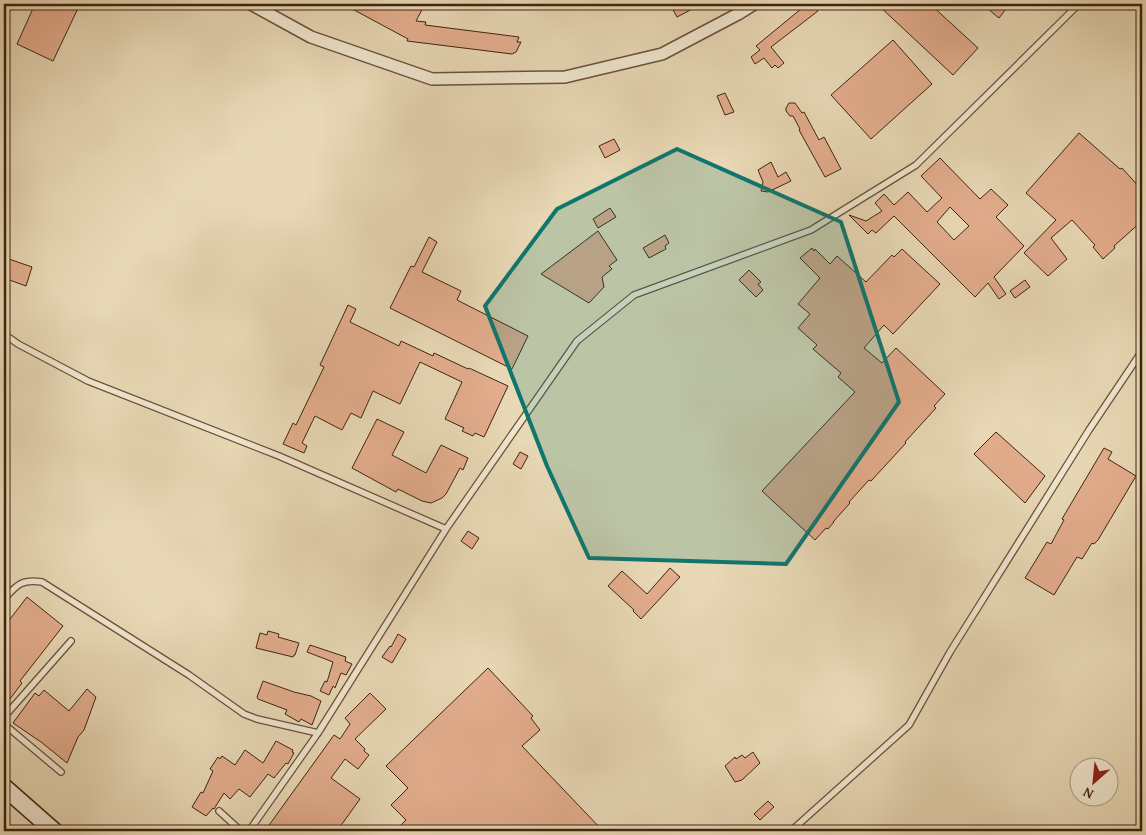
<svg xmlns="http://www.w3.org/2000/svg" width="1146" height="835" viewBox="0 0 1146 835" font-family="'Gentium Book Plus',serif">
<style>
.building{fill:#e3ad8d;stroke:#3f2410;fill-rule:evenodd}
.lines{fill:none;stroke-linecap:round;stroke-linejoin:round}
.service-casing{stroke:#695139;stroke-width:8}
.minor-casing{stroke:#695139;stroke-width:14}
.secondary-casing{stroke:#3f2410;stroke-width:19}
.service{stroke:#f0e6cf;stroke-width:5.5}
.minor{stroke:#f0e6cf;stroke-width:11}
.secondary{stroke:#f0e6cf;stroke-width:16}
.marked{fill:#0f766e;fill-opacity:0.2;stroke:#0f766e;stroke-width:4;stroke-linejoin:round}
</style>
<rect width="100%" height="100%" fill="#e8d8b5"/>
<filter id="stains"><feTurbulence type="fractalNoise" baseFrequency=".004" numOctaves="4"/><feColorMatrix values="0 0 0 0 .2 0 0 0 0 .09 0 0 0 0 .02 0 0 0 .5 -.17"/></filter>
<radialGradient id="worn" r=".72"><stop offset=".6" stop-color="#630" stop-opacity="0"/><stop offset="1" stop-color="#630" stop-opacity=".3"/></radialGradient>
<path class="building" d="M35,4h45l-27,57 -36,-17z
M343,4h82l-9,17 10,1 -1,3 94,12 -2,5h4l-5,10 -4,2 -105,-13 1,-2z
M670,4h32l-25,13z
M807,4h5l6,7 -47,36 13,16 -6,5 -3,-3 -3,3 -8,-10 -9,6 -4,-7 9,-7 -4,-4z
M877,4h53l48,44 -25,27z
M982,4h17l7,5 -7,9z
M893,40l39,44 -61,55 -40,-44z
M725,93l9,19 -9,3 -8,-19z
M789,103h6l7,10 2,-1 15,28 5,-3 17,32 -16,8 -26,-47 1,-1 -7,-13h-3l-4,-5v-3z
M1079,133l41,36 2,-1 20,22v31l-28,25 1,2 -12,11 -10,-12 2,-2 -23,-25 -21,18 16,21 -19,17 -24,-23 32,-33 -30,-27z
M614,139l6,11 -15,8 -6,-12z
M940,158l40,41 11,-10 17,16 -12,12 28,29 -30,31 12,17 -7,5 -11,-16 -13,14 -81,-81 -18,17 -4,-3 -4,4 -19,-19 17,6 16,-10 -7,-8 9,-9 10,11 14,-13 19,20 15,-14 -21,-22zM950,207l19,19 -15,14 -17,-18z
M771,162l7,15 8,-5 5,9 -23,11 -7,-1 2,-9 -5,-12z
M610,208l6,9 -18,11 -5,-9z
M598,231l19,29 -8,6 3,3 -10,8 2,10 -15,16 -48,-29z
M665,235l4,8 -4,3 1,3 -17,9 -6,-10z
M429,237l8,5 -15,30 39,19 -4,9 71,36 -16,33 -122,-61 21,-42 3,1z
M812,248l2,3 1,-2 15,15 7,-8 29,26 26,-27 2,2 8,-8 38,35 -47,50 -9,-9 -20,23 18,15 14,-15 49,46 -11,12 2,2 -31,34 1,1 -35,38 -2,-1 -20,22 1,1 -17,19h1l-6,7 -2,-1 -11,12 -53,-49 93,-99 -17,-15 3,-4 -28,-24 4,-4 -19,-17 12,-14 -12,-10 22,-26 -20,-20z
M9,259l23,8 -6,19 -22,-8z
M749,270l12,12 -3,2 5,6 -7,7 -17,-17z
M1025,280l5,7 -15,11 -5,-7z
M348,305l8,4 -6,13 49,24 2,-5 32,15 1,-3 34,16 1,-1 39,18 -24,51 -9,-4 -2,3 -11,-5 2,-3 -19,-9 17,-37 -42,-20 -20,42 -27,-13 -12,27 -10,-5 -9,17 -27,-14 -13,27 5,3 -3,7 -21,-9 10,-21 3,2 28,-58 -4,-2z
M377,419l27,13 -12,23 34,18 15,-28 27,13 -5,12 -3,-2 -14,26 -4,4 -11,5 -9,-2 -24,-12 -2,3 -44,-24z
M996,432l49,44 -20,27 -51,-49z
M1104,448l8,4 -4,7 28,17 -38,64 -4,4 -2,-1 -10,16 -5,-2 -23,38 -29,-17 22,-36 4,2 13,-24 -2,-1z
M520,452l8,4 -7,13 -8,-5z
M468,531l11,7 -7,11 -11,-8z
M670,568l10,9 -39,42 -8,-8 1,-1 -26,-24 14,-15 25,23z
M27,597l36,29 -43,55 2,2 -18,24v-80z
M268,631l11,3 -1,3 21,6 -4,12h-1l-1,2 -37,-9 4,-15 7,2z
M398,634l8,5 -14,24 -10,-6 8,-11 1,1z
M310,645l36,12 -1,4 7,3 -6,11 -5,-2 -6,15 -2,-2 -4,9 -9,-4 5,-10 2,1 6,-20 -26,-10z
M488,668l45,48 -2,2 9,12 -18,16 81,85h-208l11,-11 -15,-15 17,-17 -22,-22z
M263,681l31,11 17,4 10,5 -9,24 -11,-6 -2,3 -14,-8 2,-4 -29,-11 -1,-2z
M87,689l9,8 -12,33 -6,7 -11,26 -26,-21 -28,-19 22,-30 4,3 5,-6 25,21z
M370,693l16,16 -31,30 10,10 -1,2 5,4 -11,14 -13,-10 -14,19 29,21 -23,32h-66l-4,-3 67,-93 6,4 10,-15 -5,-6z
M276,741l17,9 -1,2 2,1 -6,11 -2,-1 -12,15 -6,-4 -18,23 -11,-8 -9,10 -6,-6 -10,16 -1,-1 -7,8 -14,-9 9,-15 2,1 10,-22 -3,-2 8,-12 2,2 2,-3 13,9 10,-15 18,13z
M753,752l7,11 -18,17 -7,2 -10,-16 10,-9 1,2 6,-4 3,3z
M768,801l6,6 -14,13 -6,-6z"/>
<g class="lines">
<defs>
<path id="service" d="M4,334l14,10 70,37 191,75 167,73
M4,599c13,-14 17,-20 38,-17l147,93 55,39 13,5 61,14
M4,717l67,-76
M4,724l57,48
M219,811l22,20
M249,831l69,-98 128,-204 131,-188 57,-46 177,-65 105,-65 163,-161
M791,831l118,-106 41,-73 139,-222 53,-79"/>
<path id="minor" d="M251,4l60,33 121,42 133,-2 97,-23 76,-40 16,-10"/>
<path id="secondary" d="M4,787l50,44"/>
</defs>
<use href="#service" class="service-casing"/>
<use href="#minor" class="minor-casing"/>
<use href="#secondary" class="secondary-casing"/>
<use href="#service" class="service"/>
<use href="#minor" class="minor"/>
<use href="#secondary" class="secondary"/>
</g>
<path class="marked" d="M677,149l164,73 58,180 -113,162 -197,-6 -42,-92 -62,-160 72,-97z"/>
<rect width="1146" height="835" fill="none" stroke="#e8d8b5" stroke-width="20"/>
<rect x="5" y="5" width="1136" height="825" fill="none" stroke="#3f2410" stroke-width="2.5"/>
<rect x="10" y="10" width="1126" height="815" fill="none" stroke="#3f2410"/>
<g transform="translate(1094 782) rotate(207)"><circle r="24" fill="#f0e6cf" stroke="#a99883"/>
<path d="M0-4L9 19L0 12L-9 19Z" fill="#8f2418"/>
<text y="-8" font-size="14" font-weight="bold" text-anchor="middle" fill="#3f2410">N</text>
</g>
<rect width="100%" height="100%" filter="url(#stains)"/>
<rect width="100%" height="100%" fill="url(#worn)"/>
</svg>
